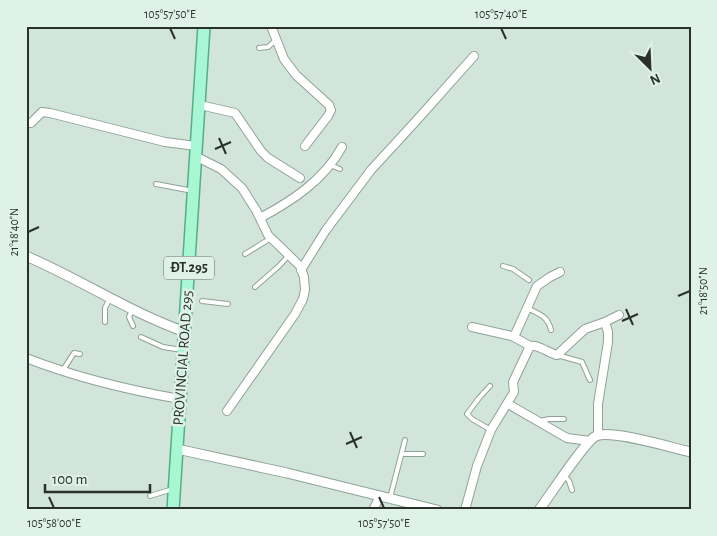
<svg xmlns="http://www.w3.org/2000/svg" width="717" height="536" viewBox="0 0 717 536" font-family="'Alegreya Sans',sans-serif">
<style>
.lines{fill:none;stroke-linecap:round;stroke-linejoin:round}
.service-casing{stroke:#90a298;stroke-width:6}
.minor-casing{stroke:#90a298;stroke-width:10}
.tertiary-casing{stroke:#90a298;stroke-width:11}
.primary-casing{stroke:#56ae87;stroke-width:14}
.service{stroke:#fff;stroke-width:4}
.minor{stroke:#fff;stroke-width:8}
.tertiary{stroke:#fff;stroke-width:9}
.primary{stroke:#a7f7d4;stroke-width:11}
.ticks{fill:none;stroke:#2a312d;stroke-width:2}
.labels{text-anchor:middle;dominant-baseline:central;stroke-width:5;stroke-linejoin:round;paint-order:stroke}
.shield{fill:#dff2e7;stroke:#606b65;stroke-width:1}
.shield-label{font-size:14px;font-weight:bold;fill:#2a312d}
.street-label{font-size:15px;fill:#2a312d;stroke:#dff2e7}
.neatline{fill:none;stroke:#2a312d;stroke-width:2}
.ticks-label{font-size:12px;text-anchor:middle;fill:#2a312d}
</style>
<rect width="100%" height="100%" fill="#d2e5da"/>
<g class="lines">
<defs>
<path id="service" d="M259,48l9,-1 8,-7
M330,165l10,4
M156,184l37,7
M245,254l26,-16
M503,266l10,3 16,11
M255,287l24,-21 9,-10
M202,301l26,3
M527,308c12,6 21,8 24,22
M132,310l-3,7 4,9
M105,322v-14l5,-10
M141,337l22,10 19,3
M557,355l25,7 8,18
M63,370l11,-17 6,1
M490,386l-11,12 -12,16 5,5 19,11
M540,421l9,-2h15
M402,454h21
M564,475l5,6 3,9
M150,496l23,-7
M390,498l15,-58"/>
<path id="minor" d="M271,26l13,33 12,16 33,30 2,5 -3,6 -23,30
M200,105l35,8 26,38 7,7 32,20
M26,123h5l11,-11 8,1 115,29 31,4
M197,157l24,12 21,19 14,22 12,25 32,31 4,11 1,13 -2,9 -8,15 -68,97
M260,218c32,-17 64,-38 82,-71
M301,270l25,-40 45,-60 45,-49 58,-65
M472,327l40,9 18,10
M514,337l23,-51 13,-9 10,-5
M26,358c49,19 102,32 154,41
M508,404l59,34 23,3
M598,435v-31l10,-62v-10l-3,-10
M373,510l7,-14
M465,510l12,-44 14,-36 23,-38 -1,-10 17,-36c8,-2 18,7 27,9l28,-26 20,-7 14,-7"/>
<path id="tertiary" d="M26,256c54,23 103,56 159,76
M177,449l110,24 150,37
M539,510c10,-13 46,-69 57,-74 15,-7 76,12 95,16"/>
<path id="primary" d="M173,510l31,-484"/>
</defs>
<use href="#service" class="service-casing"/>
<use href="#minor" class="minor-casing"/>
<use href="#tertiary" class="tertiary-casing"/>
<use href="#primary" class="primary-casing"/>
<use href="#service" class="service"/>
<use href="#minor" class="minor"/>
<use href="#tertiary" class="tertiary"/>
<use href="#primary" class="primary"/>
</g>
<path class="ticks" d="M170,28l5,11M501,28l5,11M219,138l7,16M215,149l16,-7M28,232l11,-5M678,296l12,-5M626,309l7,16M622,321l16,-7M350,432l7,16M346,444l16,-7M49,497l5,11M379,497l5,11"/>
<g class="labels">
<rect class="shield" x="164" y="256.5" width="50" height="23" rx="4"/>
<g class="shield-label">
<text x="189" y="268">ĐT.295</text>
</g>
<g class="street-label">
<text transform="translate(183 358) rotate(-86)">PROVINCIAL ROAD 295</text>
</g>
</g>
<rect width="717" height="536" fill="none" stroke="#dff2e7" stroke-width="55"/>
<g transform="translate(650 68) rotate(156)" stroke="#dff2e7" stroke-width="4" paint-order="stroke">
<path d="M0-4L9 19L0 12L-9 19Z" fill="#2a312d"/>
<text y="-8" font-size="14" font-weight="bold" text-anchor="middle" fill="#2a312d">N</text>
</g>
<path d="M45 484v8h105v-8" fill="none" stroke="#2a312d" stroke-width="2.5"/>
<text x="52" y="484" font-size="15" fill="#2a312d" stroke="#dff2e7" stroke-width="4" paint-order="stroke">100 m</text>
<rect x="28" y="28" width="662" height="480" class="neatline"/>
<g class="ticks-label">
<text x="170" y="18">105°57'50"E</text>
<text x="501" y="18">105°57'40"E</text>
<text transform="translate(14 232) rotate(-90)" y="4">21°18'40"N</text>
<text transform="translate(703 291) rotate(-90)" y="4">21°18'50"N</text>
<text x="54" y="527">105°58'00"E</text>
<text x="384" y="527">105°57'50"E</text>
</g>
</svg>
